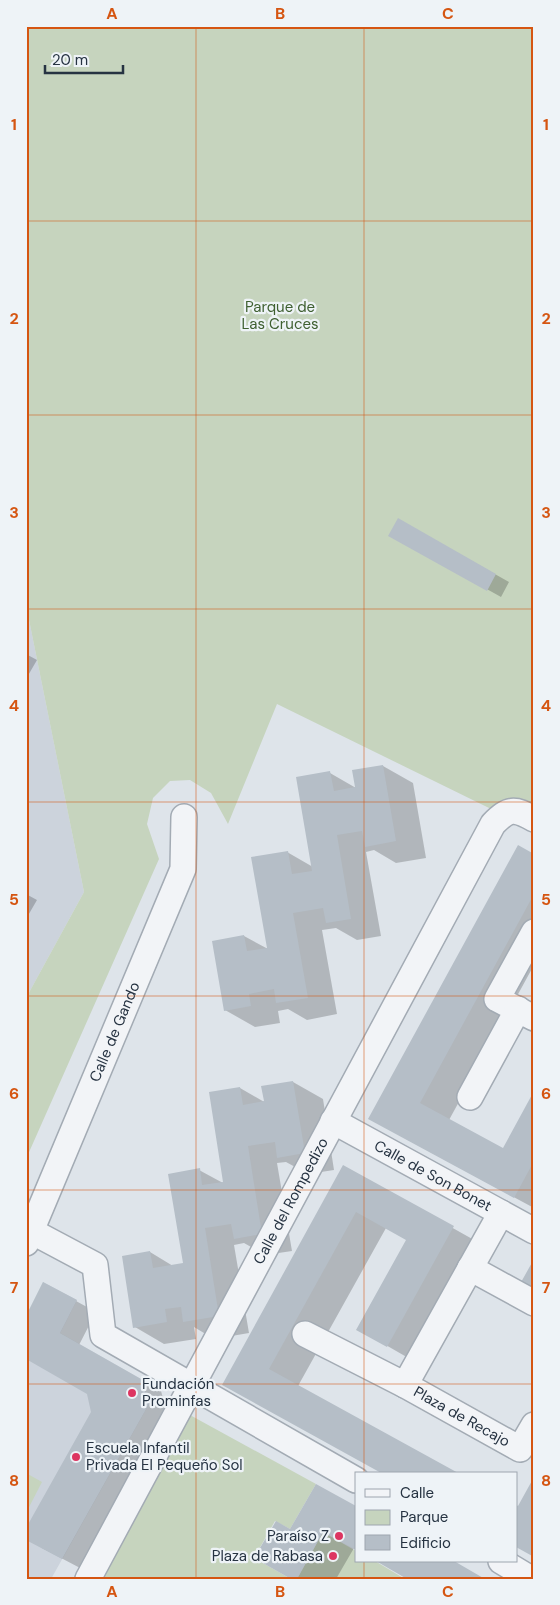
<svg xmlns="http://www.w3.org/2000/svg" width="560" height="1605" viewBox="0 0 560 1605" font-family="'DM Sans',sans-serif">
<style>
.built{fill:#ccd3dc}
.green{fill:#c6d4be}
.shadow{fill:#0003}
.building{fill:#b5bec7}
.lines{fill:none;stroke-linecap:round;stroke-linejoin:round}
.minor-casing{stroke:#a3abb4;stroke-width:28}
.minor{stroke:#f2f4f7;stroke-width:25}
.grid{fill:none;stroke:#d55511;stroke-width:1;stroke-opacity:0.55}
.poi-dot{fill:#dd3561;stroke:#eef3f7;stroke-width:2}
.labels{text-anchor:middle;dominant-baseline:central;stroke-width:4.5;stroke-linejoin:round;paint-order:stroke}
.park-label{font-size:15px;fill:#3f6031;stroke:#eef3f7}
.street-label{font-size:15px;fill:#263342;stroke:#eef3f7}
.poi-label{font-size:15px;fill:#263342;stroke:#eef3f7;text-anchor:start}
.neatline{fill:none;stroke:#d55511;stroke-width:2}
.grid-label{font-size:16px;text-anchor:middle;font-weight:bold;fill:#d55511}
</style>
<rect width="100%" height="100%" fill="#dee4ea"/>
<path class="built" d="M26,605l58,287 -58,106z
M43,1282l34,18 -17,33 81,46 8,25 -98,175h-25v-263z"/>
<path class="green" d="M26,26h508v804l-257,-126 -49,120 -17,-31 -21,-13 -20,1 -17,17 -6,26 12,35 -133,300v-161l58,-106 -58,-287z
M179,1409l137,75 -26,45 -15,-8 -21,37 37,21h-203z
M26,1473l16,9 -16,31z
M323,1532l33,19v10h19l30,18h-108z"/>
<path class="shadow" d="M399,520l110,62 -8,15 -111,-62z
M26,654l11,6 -11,19z
M383,766l30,17 13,75 -30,5 -22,-13 -8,2 15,84 -24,4 -21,-12 -14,2 15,84 -30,6 -19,-11 -10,2 2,12 -25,4 -30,-17 19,-74 24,13 19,-97 26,15 17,-94 26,15z
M534,855v110l-85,155 54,30 31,-56v114l-135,-73z
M26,894l11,6 -11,19z
M293,1082l30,17 11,71 -26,4 -22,-12 -9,1 15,88 -27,4 -21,-12 -10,2 15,88 -35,6 -20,-12 2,12 -32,5 -29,-17 15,-75 23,14 11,-2 15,-94 24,13h2l15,-95 26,15 -3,-16z
M344,1167l139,78 -66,118 -59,-34 50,-89 -22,-12 -88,158 -45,16z
M76,1301l20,11 -17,33 82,46 7,25 -86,153 -40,-21 51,-135 -5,-20 -62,-35z
M316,1485l40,23v41l-2,-1 -18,31h-43l-3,-48z"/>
<path class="building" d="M398,518l98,56 -9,17 -99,-55z
M383,765l13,76 -31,6 -3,-16 -25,4 14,84 -25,4 -3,-15 -30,5 15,85 -32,5 -2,-14 -25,5 2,12 -27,5 -12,-70 32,-6 3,16 20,-3 -16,-91 37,-6 4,23 20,-3 -16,-94 34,-6 4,20 21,-4 -3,-17z
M518,845l16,9v40l-114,209 83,45 31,-57v70l-20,37 -146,-79z
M293,1081l12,72 -28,5 -2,-16 -27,4 14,88 -28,5 -3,-15 -26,4 14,88 -36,6 -2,-15 -16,2 2,13 -34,6 -11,-72 28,-5 3,17 30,-5 -15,-89 32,-6 2,17 21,-3 -14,-90 31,-5 3,18 21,-4 -3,-15z
M343,1165l111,61 -67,121 -31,-17 50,-90 -50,-28 -87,157 191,105h-77l-161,-89z
M534,1259v32l-14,-7z
M43,1282l34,18 -17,33 81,46 8,25 -87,155 -36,-19v-12l65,-116 -4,-18 -61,-35v-43z
M534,1477v80l-18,-10v-42l2,1z
M316,1484l40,22v44l-33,-18 -26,47h-6l-37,-21 22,-37 14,8z
M376,1561h78l31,18h-78z"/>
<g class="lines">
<defs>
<g id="minor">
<path d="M534,932l-37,67 37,19"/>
<path d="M470,1097l48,-88"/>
<path id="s1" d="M333,1121l201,110"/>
<path id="s2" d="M501,1213l-96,172 115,64 14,-24"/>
<path d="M31,1231l64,34 8,70 253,145"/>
<path id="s3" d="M26,1243l157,-374 1,-52"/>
<path d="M470,1268l64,35"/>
<path d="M305,1334l100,51"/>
<path d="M501,1561l30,18"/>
<path id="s4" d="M88,1579l405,-755c16,-16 21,-16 41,-5"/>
</g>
</defs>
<use href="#minor" class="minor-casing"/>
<use href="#minor" class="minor"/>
</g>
<path class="grid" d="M196,26v1553M364,26v1448M26,221h508M26,415h508M26,609h508M26,802h508M26,996h508M26,1190h508M26,1384h508M364,1561v18"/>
<g class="poi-dot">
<circle cx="132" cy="1393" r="5"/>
<circle cx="76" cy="1457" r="5"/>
<circle cx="339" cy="1536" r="5"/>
<circle cx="333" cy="1556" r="5"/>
</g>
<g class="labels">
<g class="park-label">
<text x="280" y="307">Parque de<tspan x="280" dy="17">Las Cruces</tspan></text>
</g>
<g class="street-label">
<text stroke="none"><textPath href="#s3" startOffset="229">Calle de Gando</textPath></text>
<text stroke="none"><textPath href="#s1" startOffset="114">Calle de Son Bonet</textPath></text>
<text stroke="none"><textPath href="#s4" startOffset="429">Calle del Rompedizo</textPath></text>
<text stroke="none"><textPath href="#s2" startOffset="262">Plaza de Recajo</textPath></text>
</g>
<g class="poi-label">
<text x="142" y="1384">Fundación<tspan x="142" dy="17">Prominfas</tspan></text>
<text x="86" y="1448">Escuela Infantil<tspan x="86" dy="17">Privada El Pequeño Sol</tspan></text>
<text x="329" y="1536" text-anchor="end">Paraíso Z</text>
<text x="323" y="1556" text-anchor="end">Plaza de Rabasa</text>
</g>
</g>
<rect width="560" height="1605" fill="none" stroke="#eef3f7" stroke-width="55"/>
<rect x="355" y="1472" width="162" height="90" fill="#eef3f7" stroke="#9ea6af"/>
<rect x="365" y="1489" width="25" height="8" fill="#f2f4f7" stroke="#9ea6af"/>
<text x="400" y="1498" font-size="15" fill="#263342">Calle</text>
<rect x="365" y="1510" width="25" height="15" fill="#c6d4be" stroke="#9ea6af"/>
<text x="400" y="1522" font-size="15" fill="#263342">Parque</text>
<rect x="365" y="1535" width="25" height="15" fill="#b5bec7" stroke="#9ea6af"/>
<text x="400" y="1548" font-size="15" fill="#263342">Edificio</text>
<path d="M45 65v8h78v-8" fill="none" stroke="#263342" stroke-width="2.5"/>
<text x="52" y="65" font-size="15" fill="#263342" stroke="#eef3f7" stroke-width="4" paint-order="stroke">20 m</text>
<rect x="28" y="28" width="504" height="1550" class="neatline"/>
<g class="grid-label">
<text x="112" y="19">A</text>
<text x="280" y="19">B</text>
<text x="448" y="19">C</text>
<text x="14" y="130">1</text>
<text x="546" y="130">1</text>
<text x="14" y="324">2</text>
<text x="546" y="324">2</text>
<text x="14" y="518">3</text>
<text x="546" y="518">3</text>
<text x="14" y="711">4</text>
<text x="546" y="711">4</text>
<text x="14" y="905">5</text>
<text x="546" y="905">5</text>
<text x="14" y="1099">6</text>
<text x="546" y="1099">6</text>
<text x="14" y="1293">7</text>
<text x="546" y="1293">7</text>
<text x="14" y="1486">8</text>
<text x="546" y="1486">8</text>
<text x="112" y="1597">A</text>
<text x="280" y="1597">B</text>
<text x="448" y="1597">C</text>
</g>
</svg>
